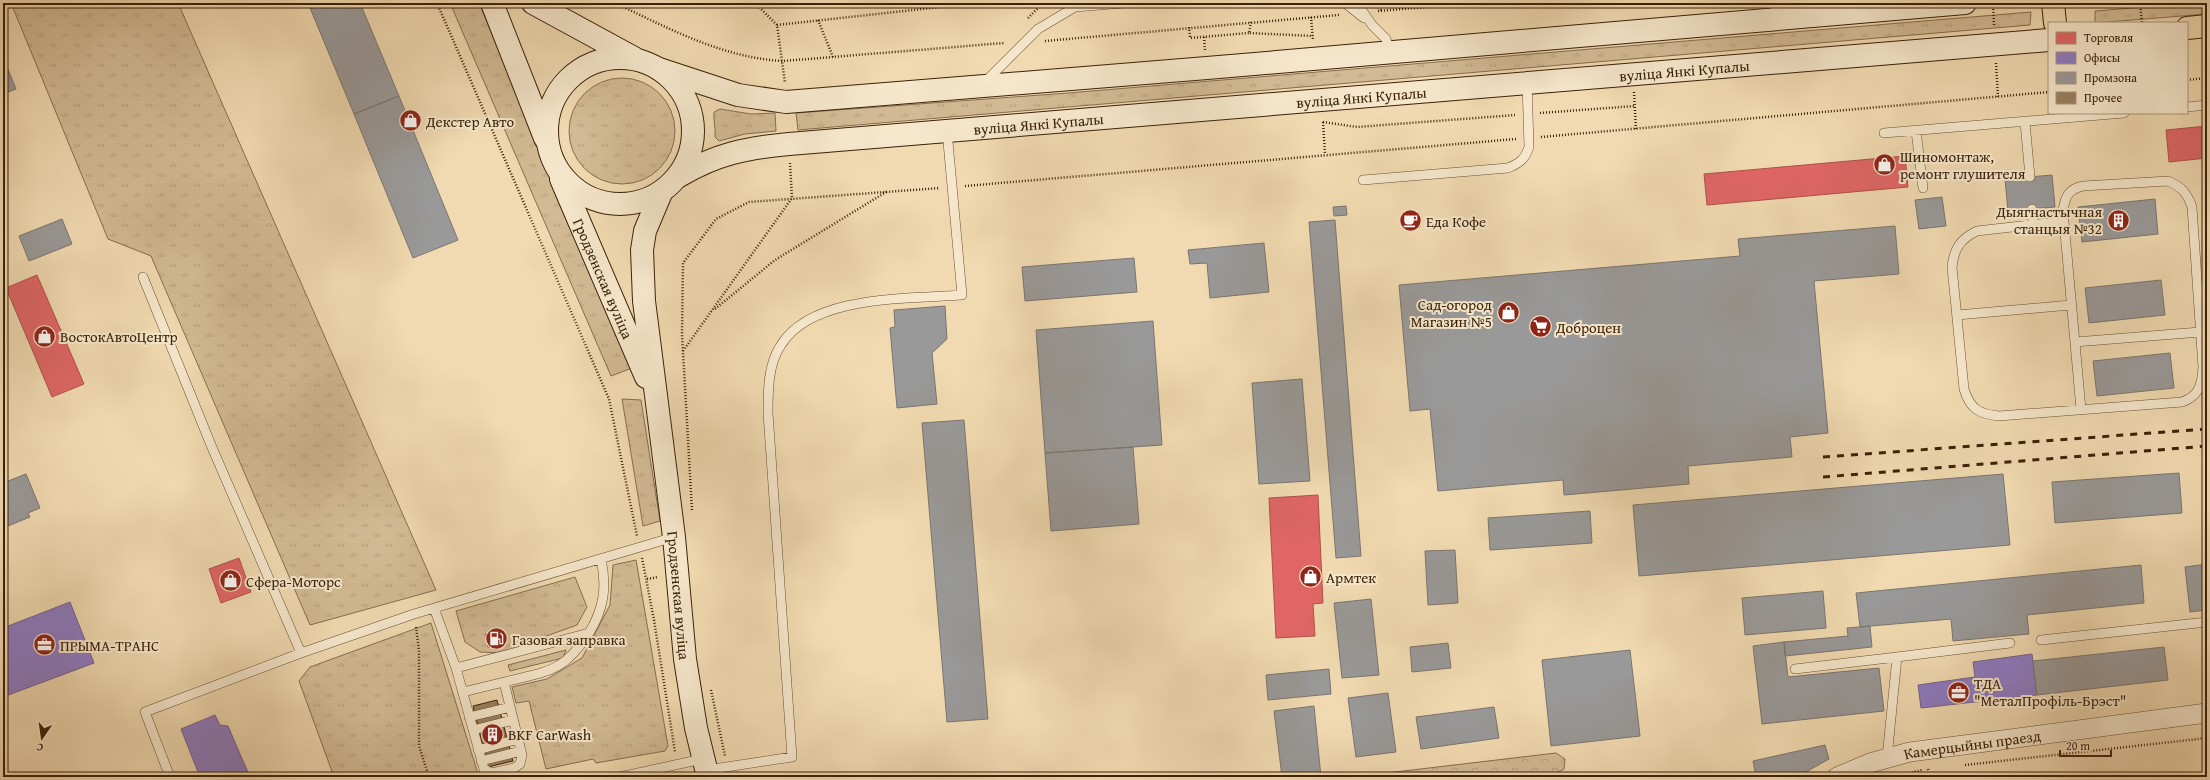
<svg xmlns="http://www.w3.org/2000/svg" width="2210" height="780" viewBox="0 0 2210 780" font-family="'Gentium Book Plus',serif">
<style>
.grass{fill:url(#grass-tufts);stroke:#866e4e}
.forest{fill:url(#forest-crowns);stroke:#866e4e}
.shops{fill:#e06666;stroke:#ae514a}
.offices{fill:#8e7cc3;stroke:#75618b}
.industry{fill:#999;stroke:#7c756e}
.building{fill:#998160;stroke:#3a2108}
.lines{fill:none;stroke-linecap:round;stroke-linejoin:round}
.lane-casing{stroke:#684f32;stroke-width:10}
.street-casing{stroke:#684f32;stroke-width:20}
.secondary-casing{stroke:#3a2108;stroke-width:24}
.primary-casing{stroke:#3a2108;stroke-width:24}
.path{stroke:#3a2108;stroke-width:2.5;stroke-dasharray:1 2;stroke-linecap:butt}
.lane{stroke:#f6e7cc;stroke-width:9}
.street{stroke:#f6e7cc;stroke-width:19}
.secondary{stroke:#f6e7cc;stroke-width:22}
.primary{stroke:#f1dab1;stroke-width:22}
.rail{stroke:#3a2108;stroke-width:3;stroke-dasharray:7 7;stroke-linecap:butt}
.labels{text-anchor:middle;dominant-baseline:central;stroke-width:4;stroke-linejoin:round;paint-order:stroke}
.street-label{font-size:15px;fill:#3a2108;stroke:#f6e7cc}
.poi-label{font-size:15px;fill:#3a2108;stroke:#f6e7cc;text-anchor:start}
</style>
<defs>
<pattern id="grass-tufts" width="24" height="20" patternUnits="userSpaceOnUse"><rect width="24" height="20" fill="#d2bb94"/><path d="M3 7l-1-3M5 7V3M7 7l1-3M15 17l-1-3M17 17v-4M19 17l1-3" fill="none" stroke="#b5a07e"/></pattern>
<pattern id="forest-crowns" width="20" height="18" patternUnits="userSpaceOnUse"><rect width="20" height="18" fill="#d2bb94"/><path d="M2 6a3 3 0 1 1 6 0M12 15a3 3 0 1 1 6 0" fill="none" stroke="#b5a07e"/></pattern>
</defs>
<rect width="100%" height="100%" fill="#f1dab1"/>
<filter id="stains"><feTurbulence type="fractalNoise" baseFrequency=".005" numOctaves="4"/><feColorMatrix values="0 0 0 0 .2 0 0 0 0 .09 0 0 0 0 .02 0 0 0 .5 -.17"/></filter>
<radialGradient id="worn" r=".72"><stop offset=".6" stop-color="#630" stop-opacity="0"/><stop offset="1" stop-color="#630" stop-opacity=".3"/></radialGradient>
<path class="grass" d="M11,3h167l258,587 -126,35 -159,-369 -43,-17z
M450,3h29l153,365 -21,8z
M2193,3h14v11l-112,9v-12z
M2031,12l-1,13 -1232,105 -2,-17 272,-20z
M569 131a53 53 0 1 1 106 0a53 53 0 1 1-106 0Z
M720,109l31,5 24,-1 1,18 -31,3 -26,7 -4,-4c1,-8 -2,-18 -1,-25z
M622,399l19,1 19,121 -17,5z
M636,560l32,186 -3,5 -69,12 -3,-4 -47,10 -17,-68 -13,2 -4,-16 35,-8 35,-21 28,-53 3,-40z
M575,577l12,30 -10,18 -77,28 -20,-1 -15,-10 -9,-31z
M431,623l48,154h-145l-35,-96 11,-14z
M566,650l-3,8 -53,13 -2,-6z"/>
<path class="forest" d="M1556,753l9,6 -1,10 -9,5 -25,3h-160l8,-3z"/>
<path class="shops" d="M2207,126v32l-38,4 -3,-32z
M1905,156l3,31 -201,18 -3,-31z
M1419,213l1,14 -17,1 -1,-14z
M37,275l47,109 -32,13 -46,-109z
M1318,495l5,108 -10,1 2,32 -39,2 -7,-140z
M239,558l12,34 -30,11 -12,-34z
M502,631l2,14 -16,2 -3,-13z"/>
<path class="offices" d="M70,602l24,61 -91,34v-69z
M2032,654l5,41 -116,13 -3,-23 57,-8 -2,-15z
M215,715l5,10 8,1 22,51h-50l-19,-48z"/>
<path class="industry" d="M308,3h52l39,93 -45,18z
M3,57l13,32 -13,5z
M399,96l59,144 -45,18 -59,-144z
M2052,175l3,32 -47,4 -3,-32z
M1942,197l4,29 -27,3 -4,-29z
M2155,199l3,35 -76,8 -4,-35z
M1346,206l1,9 -13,1 -1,-9z
M62,219l10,25 -43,17 -10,-25z
M1335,220l26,336 -25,2 -27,-336z
M1895,226l4,48 -85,7 14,152 -38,4 2,20 -104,9 1,18 -125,11 -1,-15 -125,11 -8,-82 -20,2 -11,-126 341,-29 -2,-17z
M1264,243l5,49 -59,6 -3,-35 -17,1 -2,-14z
M1134,258l3,34 -112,9 -3,-34z
M2161,280l4,35 -76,8 -4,-35z
M945,306l2,33 -15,14 5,51 -40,4 -7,-80 5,-1 -1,-17z
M1153,321l9,124 -117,8 -9,-123z
M2170,353l4,35 -77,8 -4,-35z
M1302,379l8,102 -51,3 -7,-101z
M964,420l24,299 -41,3 -25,-299z
M1133,447l6,77 -88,7 -6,-78z
M2179,473l3,40 -127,10 -3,-41z
M26,474l14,34 -12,5 2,4 -27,11v-45z
M2003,474l7,71 -371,31 -6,-71z
M1590,511l2,32 -102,7 -2,-32z
M1455,550l3,53 -30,2 -3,-54z
M2207,564v46l-17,2 -5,-45z
M2141,565l3,38 -117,12 2,19 -76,7 -2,-22 -91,8 -4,-34z
M1823,591l3,37 -81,7 -3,-37z
M1371,599l8,76 -37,3 -8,-75z
M1870,626l2,21 -87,9 -1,-14 64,-6 -1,-8z
M1784,642l4,35 91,-9 5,43 -122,13 -9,-78z
M1448,643l3,25 -39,4 -2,-25z
M2164,647l4,33 -131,15 -4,-34z
M1630,650l10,86 -89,10 -9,-86z
M1329,669l2,25 -63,6 -2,-25z
M1388,693l8,59 -40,5 -8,-59z
M1314,706l7,71h-39l-8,-66z
M1494,707l5,31 -78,11 -5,-32z
M1825,745l4,14 -32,18h-41l-3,-16z"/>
<path class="building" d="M497,700l16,61 -25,6 -15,-61z"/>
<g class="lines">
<defs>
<path id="lane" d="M1345,3l19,15
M1357,3l15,22 14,14 4,13
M1775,3l2,16
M985,82l53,-53 37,-22 48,-4
M2187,107l20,-2
M2025,122l5,55
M1916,131l7,57
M1884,133l240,-20
M1363,180l145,-12c12,-5 17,-9 21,-21l-2,-65
M2032,209l1,15
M2064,221l-87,10c-17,8 -23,18 -25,36l12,122c6,20 15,25 35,27l183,-14c17,-6 20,-17 21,-35l-11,-160c-5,-14 -10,-20 -24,-26l-85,5c-14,3 -18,10 -20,25l18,198
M143,277l68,168 90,208
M1957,315l114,-10
M2075,342l125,-10
M434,608l22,60 133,-35c15,-24 18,-47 12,-74
M2041,640l166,-18
M456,668l28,101 8,4 22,-5 6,-4 2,-9 -18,-73c44,-11 59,-9 85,-49
M1795,669l102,-12
M463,692l41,-10
M469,717l41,-10
M473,730l40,-10
M478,750l40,-11
M1887,758l10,-101 113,-14
M481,761l40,-10
M706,770l86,-13 -24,-344c0,-23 0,-49 13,-68 31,-50 127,-46 181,-50l-15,-164
M170,777l-25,-65 156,-59 113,-39 260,-77
M620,777l82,-18"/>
<g id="street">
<path id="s1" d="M1837,777l33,-14 40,-11 297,-39"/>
</g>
<g id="secondary">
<path d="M492,3l53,135"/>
<path d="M533,3l101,55"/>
<circle cx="620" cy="131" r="73"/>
<path d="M659,69l79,26 48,7 421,-34 758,-65"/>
<path id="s2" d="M679,176c38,-22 66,-28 110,-32l1260,-104"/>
<path id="s3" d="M561,179l85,198"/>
<path id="s4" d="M661,193l-16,38 -3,19 2,51 30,236 11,122 11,69 12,49"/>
</g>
<path id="primary" d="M2053,3l2,20
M2187,28l20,-2"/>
</defs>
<use href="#lane" class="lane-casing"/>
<use href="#street" class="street-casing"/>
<use href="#secondary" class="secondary-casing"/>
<use href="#primary" class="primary-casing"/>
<path class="path" d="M437,3l172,396 28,137
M615,3c53,25 108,55 168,58l221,-18
M755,3l22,22 8,58
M1374,3l8,8
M1993,3l1,23
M2140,3l2,20
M1378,11l100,-8
M1311,17l2,23
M1028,18l15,-15
M818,20l15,37
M1251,22l-2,11 64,3
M777,25l200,-22
M1189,27l1,11 59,-5
M1204,37l1,13
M1045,41l294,-26
M1996,63l2,34
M2187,80l20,-2
M1634,92l2,38
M1540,113l95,-7
M1323,122l34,5 158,-12
M1323,122l2,32
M1541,137l508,-45
M965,186l551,-47
M715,309l60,-49 111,-68
M683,351l109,-153 -2,-35
M692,510l-10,-176 1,-71 33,-44 33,-17 191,-14
M642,558l12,62 21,132
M647,579l11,-2
M416,627l3,24v95l10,31
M711,690l14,66
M1965,765l242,-27
M1928,769l1,8
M1906,774l16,-4"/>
<use href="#lane" class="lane"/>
<use href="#street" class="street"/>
<use href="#secondary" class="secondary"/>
<use href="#primary" class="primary"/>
<path class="rail" d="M1823,457l384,-28
M1823,477l384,-31"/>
</g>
<defs>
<symbol id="shop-disc" viewBox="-11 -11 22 22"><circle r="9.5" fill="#8f2418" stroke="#f6e7cc"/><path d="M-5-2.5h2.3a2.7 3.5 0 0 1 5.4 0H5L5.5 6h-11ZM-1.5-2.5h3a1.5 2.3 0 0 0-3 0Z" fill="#fff"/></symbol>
<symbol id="building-disc" viewBox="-11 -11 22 22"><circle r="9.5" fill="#8f2418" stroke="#f6e7cc"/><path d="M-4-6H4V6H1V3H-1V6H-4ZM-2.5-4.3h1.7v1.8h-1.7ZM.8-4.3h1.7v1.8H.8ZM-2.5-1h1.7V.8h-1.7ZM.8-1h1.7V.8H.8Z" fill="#fff"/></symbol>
<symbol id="cafe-disc" viewBox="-11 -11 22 22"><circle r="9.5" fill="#8f2418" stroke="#f6e7cc"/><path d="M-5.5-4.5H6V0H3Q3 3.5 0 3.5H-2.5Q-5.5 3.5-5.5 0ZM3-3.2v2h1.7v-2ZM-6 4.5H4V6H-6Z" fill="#fff"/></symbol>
<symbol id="supermarket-disc" viewBox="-11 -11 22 22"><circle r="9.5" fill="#8f2418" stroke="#f6e7cc"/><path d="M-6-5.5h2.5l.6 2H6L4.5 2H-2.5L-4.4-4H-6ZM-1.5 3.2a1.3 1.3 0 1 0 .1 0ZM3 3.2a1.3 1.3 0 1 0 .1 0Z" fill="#fff"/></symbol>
<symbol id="fuel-disc" viewBox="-11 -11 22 22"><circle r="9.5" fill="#8f2418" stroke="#f6e7cc"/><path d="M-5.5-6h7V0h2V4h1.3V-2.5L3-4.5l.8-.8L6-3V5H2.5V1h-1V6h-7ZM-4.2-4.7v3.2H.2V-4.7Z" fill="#fff"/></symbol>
<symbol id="office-disc" viewBox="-11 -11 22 22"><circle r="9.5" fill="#8f2418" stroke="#f6e7cc"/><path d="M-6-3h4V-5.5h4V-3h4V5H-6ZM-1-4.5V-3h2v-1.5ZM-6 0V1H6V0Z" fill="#fff"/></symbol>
</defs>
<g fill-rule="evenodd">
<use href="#shop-disc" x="398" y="108" width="25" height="25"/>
<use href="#shop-disc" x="1872" y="152" width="25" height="25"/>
<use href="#building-disc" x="2106" y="208" width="25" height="25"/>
<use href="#cafe-disc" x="1398" y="208" width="25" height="25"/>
<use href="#shop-disc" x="1496" y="300" width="25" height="25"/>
<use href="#supermarket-disc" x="1528" y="314" width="25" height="25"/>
<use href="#shop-disc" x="32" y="324" width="25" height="25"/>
<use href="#shop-disc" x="1298" y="564" width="25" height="25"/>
<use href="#shop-disc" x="218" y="568" width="25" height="25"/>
<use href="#fuel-disc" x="484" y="626" width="25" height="25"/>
<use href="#office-disc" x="32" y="632" width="25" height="25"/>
<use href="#office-disc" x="1946" y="680" width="25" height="25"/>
<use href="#building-disc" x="480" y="722" width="25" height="25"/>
</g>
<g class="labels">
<g class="street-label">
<text stroke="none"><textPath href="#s2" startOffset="1014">вуліца Янкі Купалы</textPath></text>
<text stroke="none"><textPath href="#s2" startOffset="690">вуліца Янкі Купалы</textPath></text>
<text stroke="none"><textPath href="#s2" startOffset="366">вуліца Янкі Купалы</textPath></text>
<text stroke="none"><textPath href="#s3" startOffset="108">Гродзенская вуліца</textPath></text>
<text stroke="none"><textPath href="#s4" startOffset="408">Гродзенская вуліца</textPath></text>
<text stroke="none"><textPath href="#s1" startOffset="140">Камерцыйны праезд</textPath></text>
</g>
<g class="poi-label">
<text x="426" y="121">Декстер Авто</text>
<text x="1900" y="156">Шиномонтаж,<tspan x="1900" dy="17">ремонт глушителя</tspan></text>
<text x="2102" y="211" text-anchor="end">Дыягнастычная<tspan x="2102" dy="17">станцыя №32</tspan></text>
<text x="1426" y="221">Еда Кофе</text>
<text x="1492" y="304" text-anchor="end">Сад-огород<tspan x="1492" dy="17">Магазин №5</tspan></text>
<text x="1556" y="327">Доброцен</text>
<text x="60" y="336">ВостокАвтоЦентр</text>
<text x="1326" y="577">Армтек</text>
<text x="246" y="581">Сфера-Моторс</text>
<text x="512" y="639">Газовая заправка</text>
<text x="60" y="645">ПРЫМА-ТРАНС</text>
<text x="1974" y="683">ТДА<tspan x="1974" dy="17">"МеталПрофіль-Брэст"</tspan></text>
<text x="508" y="734">BKF CarWash</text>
</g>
</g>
<rect width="2210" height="780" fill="none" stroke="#f1dab1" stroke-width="16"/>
<rect x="4" y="4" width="2202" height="772" fill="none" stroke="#3a2108" stroke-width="2"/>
<rect x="8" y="8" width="2194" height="764" fill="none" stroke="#3a2108"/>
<rect x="2048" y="22" width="140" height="92" fill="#f6e7cc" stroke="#ab987e"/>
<rect x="2056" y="32" width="20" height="12" fill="#e06666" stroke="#ab987e"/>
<text x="2084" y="42" font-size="12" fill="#3a2108">Торговля</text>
<rect x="2056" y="52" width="20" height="12" fill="#8e7cc3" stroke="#ab987e"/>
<text x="2084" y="62" font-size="12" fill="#3a2108">Офисы</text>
<rect x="2056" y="72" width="20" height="12" fill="#999999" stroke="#ab987e"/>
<text x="2084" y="82" font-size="12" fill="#3a2108">Промзона</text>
<rect x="2056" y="92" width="20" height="12" fill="#998160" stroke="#ab987e"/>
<text x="2084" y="102" font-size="12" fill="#3a2108">Прочее</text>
<g transform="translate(42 738) rotate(193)" stroke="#f6e7cc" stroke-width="3" paint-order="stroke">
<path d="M0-3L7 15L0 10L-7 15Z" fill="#3a2108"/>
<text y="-6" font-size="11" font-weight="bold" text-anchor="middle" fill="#3a2108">С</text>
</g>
<path d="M2060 750v6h51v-6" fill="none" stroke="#3a2108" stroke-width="2"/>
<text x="2066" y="750" font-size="12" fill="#3a2108" stroke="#f6e7cc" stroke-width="3" paint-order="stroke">20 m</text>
<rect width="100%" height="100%" filter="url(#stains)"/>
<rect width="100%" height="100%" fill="url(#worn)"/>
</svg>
